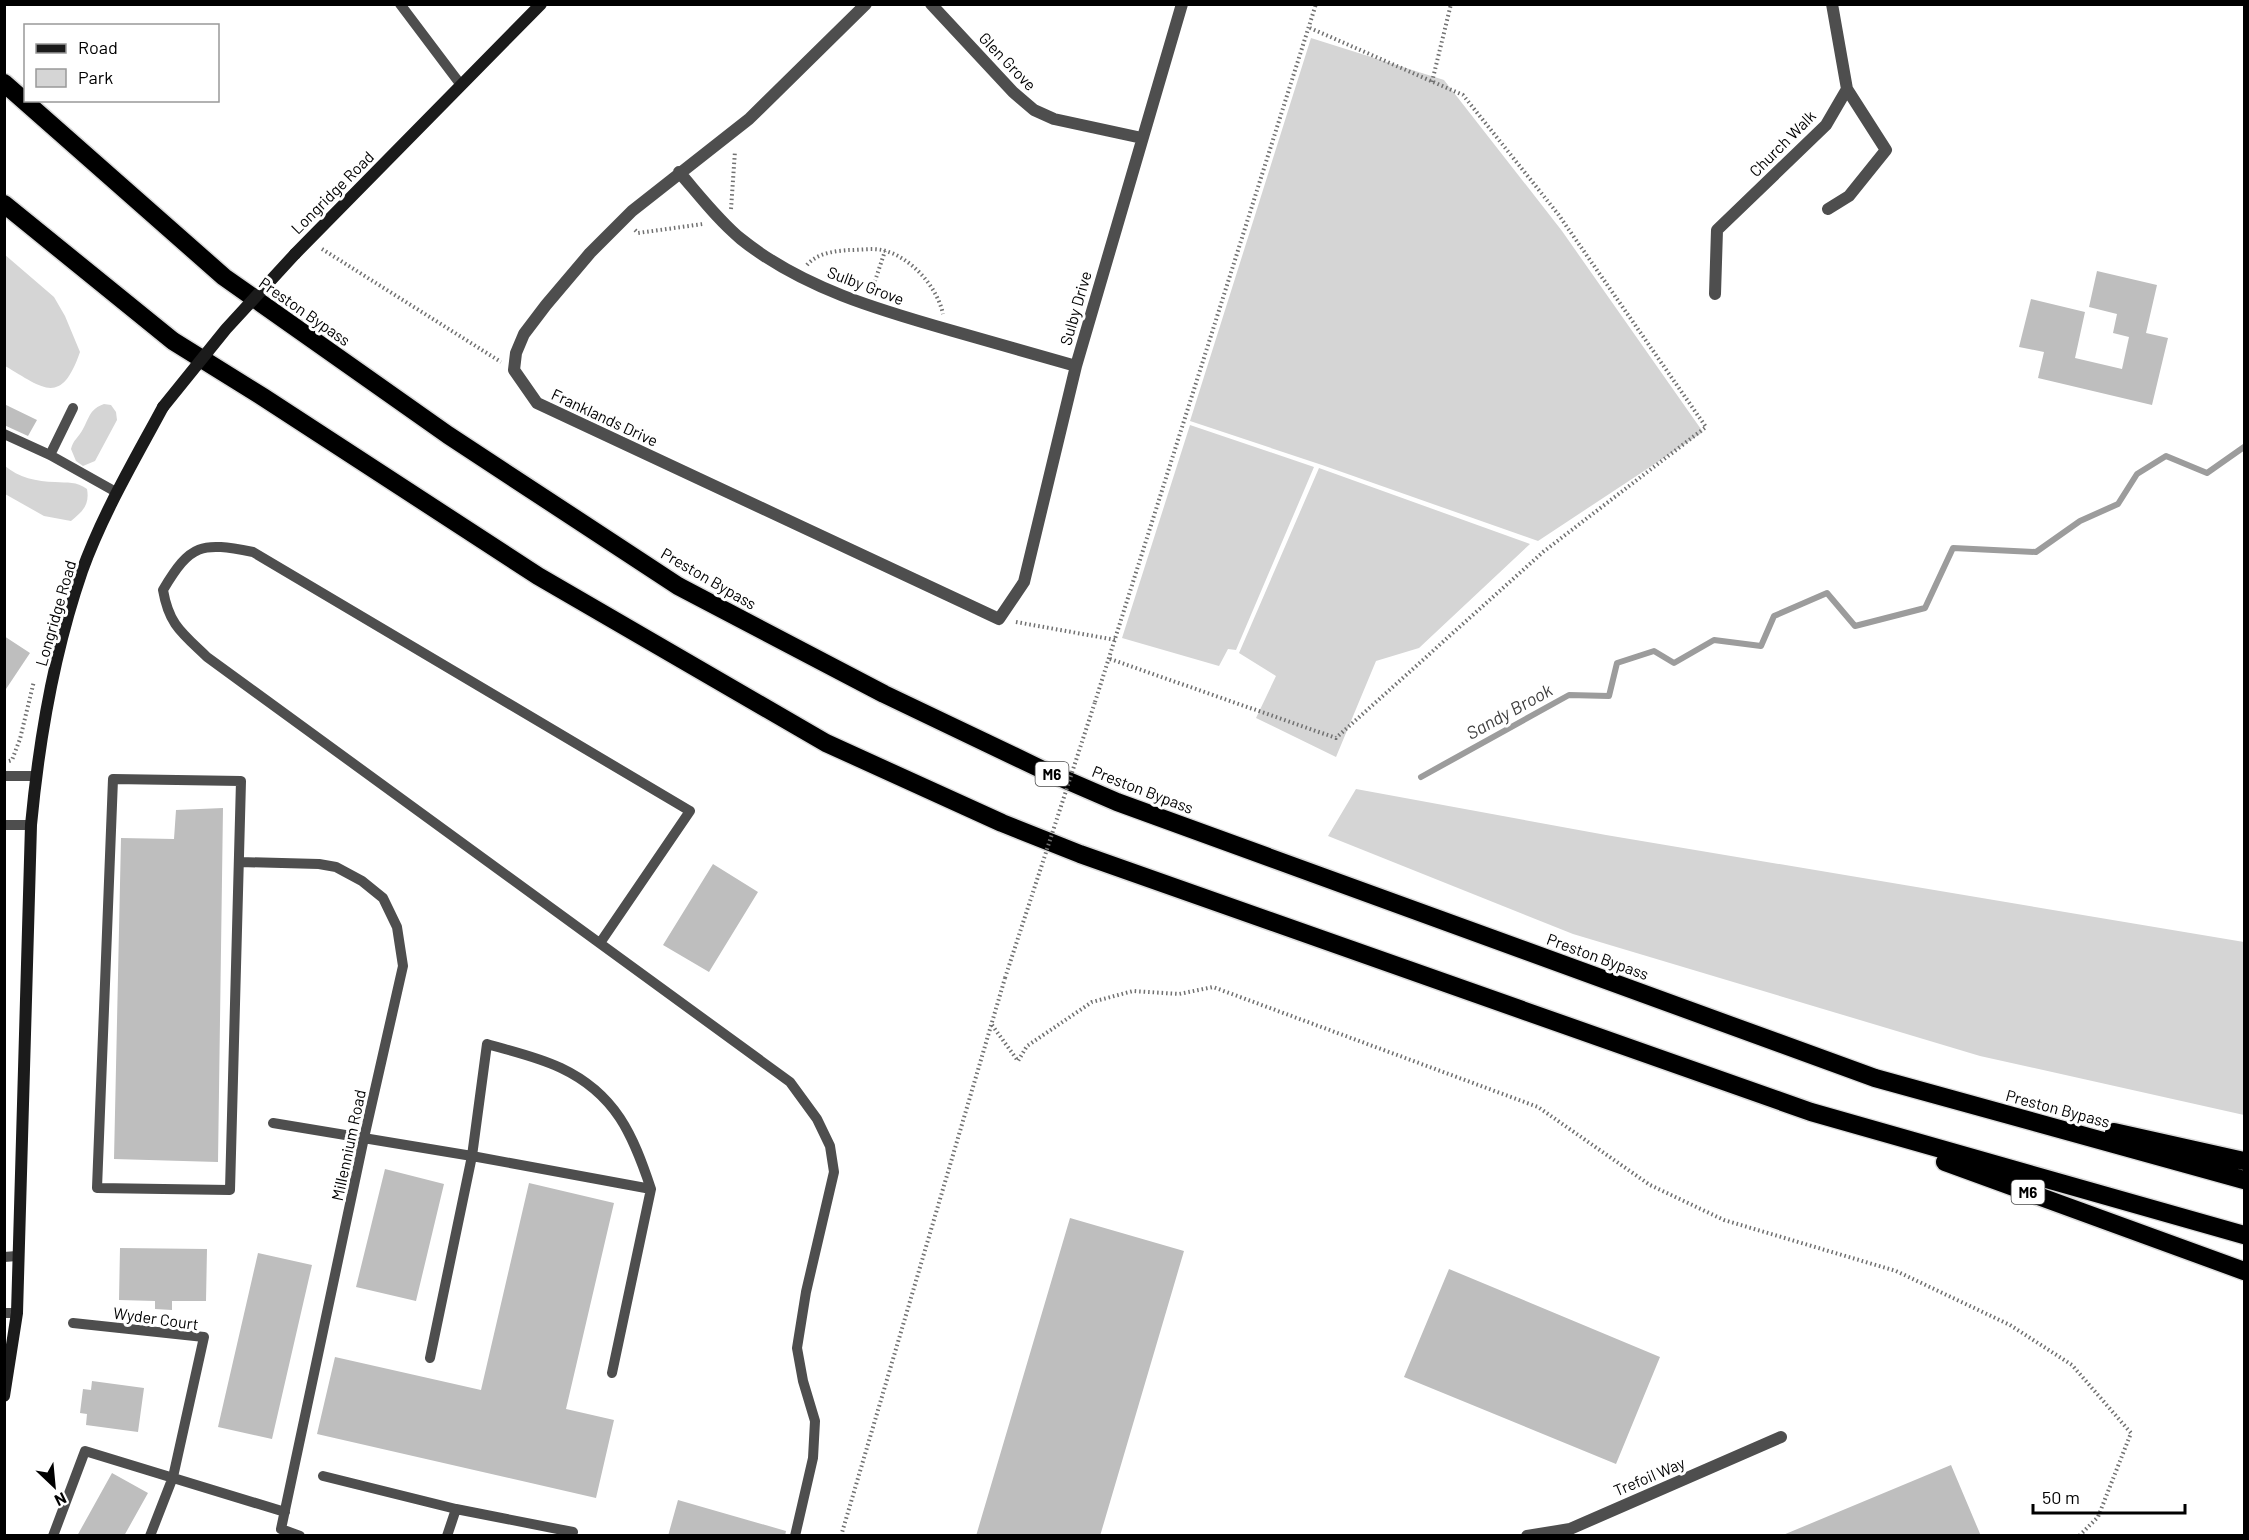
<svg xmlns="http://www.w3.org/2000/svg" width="2249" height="1540" viewBox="0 0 2249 1540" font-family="Barlow,sans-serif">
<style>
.green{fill:#d5d5d5}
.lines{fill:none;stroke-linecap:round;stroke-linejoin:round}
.stream{stroke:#9c9c9c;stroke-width:6}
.building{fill:#bebebe}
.motorway-casing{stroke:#dbdbdb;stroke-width:21}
.path{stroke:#707070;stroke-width:4;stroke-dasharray:1.5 3;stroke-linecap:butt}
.service{stroke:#4e4e4e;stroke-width:10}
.minor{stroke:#4e4e4e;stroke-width:12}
.secondary{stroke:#1b1b1b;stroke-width:12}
.motorway{stroke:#000;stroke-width:18}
.path-bridge{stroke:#707070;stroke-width:4;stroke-dasharray:1.5 3;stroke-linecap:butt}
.secondary-bridge{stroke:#1b1b1b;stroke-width:12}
.labels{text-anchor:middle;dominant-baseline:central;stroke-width:6;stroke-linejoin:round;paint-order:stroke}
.shield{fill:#fff;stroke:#4c4c4c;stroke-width:1.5}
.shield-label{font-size:15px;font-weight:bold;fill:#000}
.street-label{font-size:16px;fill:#000;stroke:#fff}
.water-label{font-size:18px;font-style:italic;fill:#3d3d3d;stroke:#fff}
</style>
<rect width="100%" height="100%" fill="#fff"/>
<path class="green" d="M1311,38l133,42 118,151 141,201 -165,109 -216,-76 -132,-44z
M4,254l50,43 11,19 15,36c-19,55 -37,36 -75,14z
M104,404l7,1 5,7 1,8 -22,41 -12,5 -7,-5 -5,-12c2,-9 8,-12 12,-20 7,-13 7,-20 21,-25z
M1190,425l124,42 -78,183 -8,-1 -9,17 -97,-28z
M5,466c13,11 32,16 50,16 13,1 21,-1 32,7 3,16 -5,23 -16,32l-27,-5 -39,-22z
M1319,468l211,76 -111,104 -43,13 -40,96 -80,-39 20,-42 -37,-23z
M1356,789l250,46 638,107v173l-264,-59 -407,-122 -245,-98z"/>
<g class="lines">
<path class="stream" d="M1421,777l148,-82 40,1 8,-33 37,-12 20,12 40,-23 47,6 13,-30 53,-23 28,33 70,-18 28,-60 83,4 44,-31 38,-17 19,-30 29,-18 41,17 37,-26"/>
</g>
<path class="building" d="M2097,271l60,14 -11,48 22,5 -16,67 -114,-27 6,-26 -25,-5 12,-48 54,13 -10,46 47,11 7,-32 -16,-4 4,-19 -28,-7z
M4,404l33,16 -9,16 -24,-11z
M4,636l26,17 -26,39z
M223,808l-5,354 -104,-3 7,-321 53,1 2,-29z
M713,864l45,28 -49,80 -46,-27z
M385,1169l59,15 -28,117 -60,-14z
M529,1183l85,20 -48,206 48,11 -18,78 -279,-64 18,-77 146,33z
M1070,1218l114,33 -84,285h-124z
M120,1248l87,1 -1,52h-34v9l-17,-1v-8l-36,-1z
M258,1253l54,12 -40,174 -54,-12z
M1449,1269l211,88 -44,107 -212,-87z
M92,1381l52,7 -6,44 -52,-7 1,-11 -7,-1 3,-24 8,1z
M1951,1465l30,71h-198v-1z
M112,1473l36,20 -24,43h-47z
M678,1500l108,31 -1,5h-117z"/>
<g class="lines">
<defs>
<path id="motorway" d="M4,83l220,194 224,158 230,151 206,108 159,76 74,32 758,276 369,102
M4,204l169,137 90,56 275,179 288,167 176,80 78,31 731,258 433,123
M2114,1132l130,29
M1945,1162l299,109"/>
</defs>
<use href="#motorway" class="motorway-casing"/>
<path class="path" d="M1432,82l19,-78
M731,209l4,-58
M635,230l3,3 65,-9
M322,249l179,113
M807,265c10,-12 28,-14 42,-15 11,0 23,-2 33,0 28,6 55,36 61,64
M872,290l13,-39
M1016,622l100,18
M1110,659l226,79 207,-186 163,-125 -148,-213 -95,-119 -153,-67
M1095,702l221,-698
M9,761l3,-1 8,-21 14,-58
M992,1025l26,36 9,-15 65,-44 41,-11 46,3 34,-7 325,120 112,78 74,35 172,51 114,54 62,40 59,68 -33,84 -19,19
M841,1536l164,-558"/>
<path class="service" d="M400,4l61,81
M4,434l46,21 66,37
M50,455l23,-47
M4,776h32
M113,779l128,2 -11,409 -133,-2z
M4,825h27
M240,862l79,2 17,3 26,14 21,17 14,29 6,39 -39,172 -83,391 19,7
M600,943l90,-132 -437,-259c-52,-10 -62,-9 -90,38 6,35 19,43 44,67l583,425 27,37 13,27 4,26 -28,120 -9,56 6,33 12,40 -2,37 -18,78
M273,1123l199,33 179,33 -39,184
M4,1257l13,-1
M4,1313h13
M73,1323l131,14 -31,140 -23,59
M430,1358l42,-202 15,-112c24,7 51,13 74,24 55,26 72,67 90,121
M323,1476l133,33 -9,27
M456,1509l117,23
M53,1536l32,-85 200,61"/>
<path class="minor" d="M866,4l-117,115 -117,92 -42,42 -44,52 -22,29 -8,19 -2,17 23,33 462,216 25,-37 52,-216 106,-362
M931,4l82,88 21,18 20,9 88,19
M679,172c20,23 39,48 62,67 61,49 138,71 212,92 41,12 82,23 123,35
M1828,209l21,-13 37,-46 -39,-61
M1715,294l2,-64 109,-105 21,-36 -15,-85
M1527,1536l43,-7 211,-92"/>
<path class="secondary" d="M295,254l246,-250
M4,1396l13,-83 14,-488c8,-85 23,-173 51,-254 21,-58 52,-110 81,-164"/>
<use href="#motorway" class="motorway"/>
<path class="path-bridge" d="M1005,978l90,-276"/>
<path class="secondary-bridge" d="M163,407l63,-78 69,-75"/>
</g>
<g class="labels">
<g class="shield">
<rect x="1035.5" y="762" width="33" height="24" rx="4.5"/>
<rect x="2011.5" y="1180" width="33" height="24" rx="4.5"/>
</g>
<g class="shield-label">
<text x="1052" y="774">M6</text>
<text x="2028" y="1192">M6</text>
</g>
<g class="street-label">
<text transform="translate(1008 61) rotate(46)">Glen Grove</text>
<text transform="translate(1782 143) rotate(-45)">Church Walk</text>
<text transform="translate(332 192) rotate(-45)">Longridge Road</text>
<text transform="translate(866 285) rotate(21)">Sulby Grove</text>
<text transform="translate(1075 308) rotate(-74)">Sulby Drive</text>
<text transform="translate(305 311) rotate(35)">Preston Bypass</text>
<text transform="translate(605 417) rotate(25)">Franklands Drive</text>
<text transform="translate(709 578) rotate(30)">Preston Bypass</text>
<text transform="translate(55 613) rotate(-74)">Longridge Road</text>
<text transform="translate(1143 789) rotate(21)">Preston Bypass</text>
<text transform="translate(1598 956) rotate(20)">Preston Bypass</text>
<text transform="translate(2058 1108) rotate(15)">Preston Bypass</text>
<text transform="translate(348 1145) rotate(-78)">Millennium Road</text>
<text transform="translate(156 1318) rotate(8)">Wyder Court</text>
<text transform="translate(1649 1476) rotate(-23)">Trefoil Way</text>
</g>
<g class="water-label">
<text transform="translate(1509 711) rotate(-29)">Sandy Brook</text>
</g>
</g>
<rect width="2249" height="1540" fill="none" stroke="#000000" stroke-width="12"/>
<rect x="24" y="24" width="195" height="78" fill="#ffffff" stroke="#999999" stroke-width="1.5"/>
<rect x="36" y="44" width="30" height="9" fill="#1b1b1b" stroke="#999999" stroke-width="1.5"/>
<text x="78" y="54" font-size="18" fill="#000000">Road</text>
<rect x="36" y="69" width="30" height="18" fill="#d5d5d5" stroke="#999999" stroke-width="1.5"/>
<text x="78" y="84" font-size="18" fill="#000000">Park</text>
<g transform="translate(54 1486) rotate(154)" stroke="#ffffff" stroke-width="4.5" paint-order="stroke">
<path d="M0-4.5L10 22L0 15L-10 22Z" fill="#000000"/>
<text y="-9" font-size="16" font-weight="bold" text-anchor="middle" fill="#000000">N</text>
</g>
<path d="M2033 1504v9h152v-9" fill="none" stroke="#000000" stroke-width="3"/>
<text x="2042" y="1504" font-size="18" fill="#000000" stroke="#ffffff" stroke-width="4.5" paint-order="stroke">50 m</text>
</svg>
